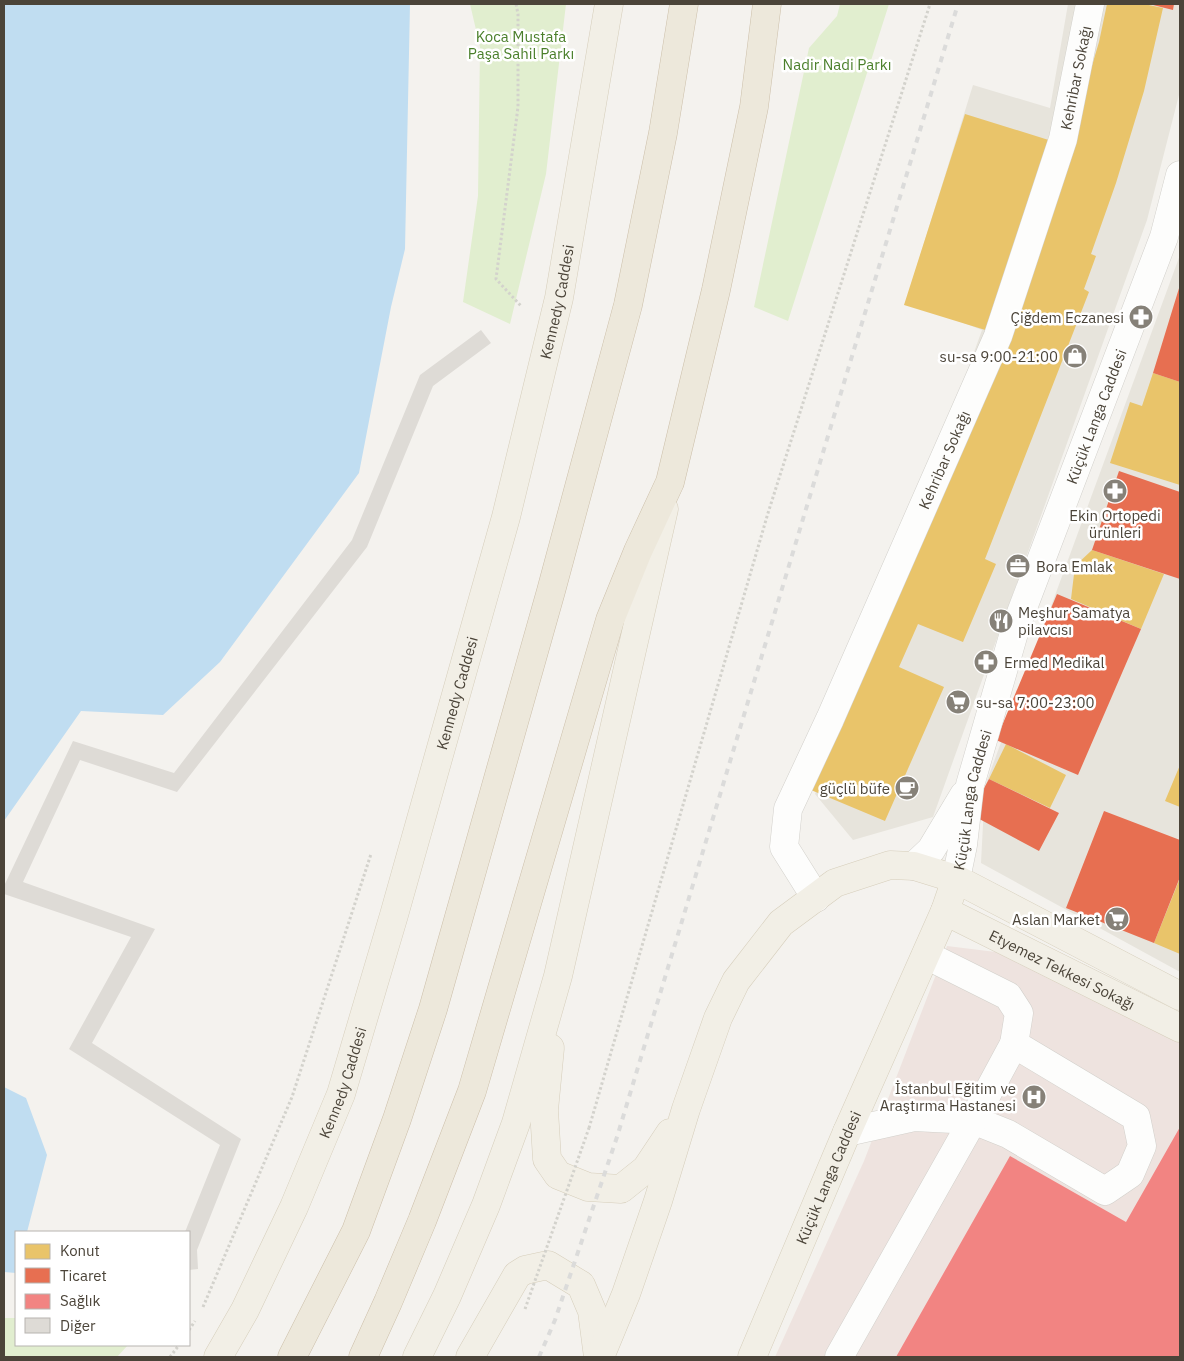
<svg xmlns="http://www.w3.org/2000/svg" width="1184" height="1361" viewBox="0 0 1184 1361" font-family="'IBM Plex Sans',sans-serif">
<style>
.residential{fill:#e7e4dc}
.medical{fill:#eee3df}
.green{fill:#e1eecf}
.water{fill:#c0ddf1}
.homes{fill:#e9c46a}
.shops{fill:#e76f51}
.health{fill:#f28482}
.building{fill:#dedbd6}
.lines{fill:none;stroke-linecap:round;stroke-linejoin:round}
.minor-casing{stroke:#d2d0cb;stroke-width:29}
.major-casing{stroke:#d6cebb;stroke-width:29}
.highway-casing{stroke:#ccbfa9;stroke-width:29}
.path{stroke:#d3d2cc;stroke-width:3;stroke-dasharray:2.5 2.5;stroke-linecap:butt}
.minor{stroke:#fdfdfc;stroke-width:28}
.major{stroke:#f2efe6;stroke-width:28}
.highway{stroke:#ede8db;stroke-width:28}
.rail{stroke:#dbdbda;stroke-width:4;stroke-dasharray:6 6;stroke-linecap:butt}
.path-bridge{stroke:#d3d2cc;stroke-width:3;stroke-dasharray:2.5 2.5;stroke-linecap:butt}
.labels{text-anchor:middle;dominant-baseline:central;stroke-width:5;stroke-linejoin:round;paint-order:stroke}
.park-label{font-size:15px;fill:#4a7f2a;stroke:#fff}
.street-label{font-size:15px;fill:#4b4439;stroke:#fff}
.poi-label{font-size:15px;fill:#4b4439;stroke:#fff;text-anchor:end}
</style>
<rect width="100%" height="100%" fill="#f4f2ee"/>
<path class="residential" d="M1068,4h112v87l-33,129 -214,597 -80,23 -38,-46 167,-464 -76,-29 67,-216 77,23z
M1180,255v717l-199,-109 4,-77z"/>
<path class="medical" d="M947,946l89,11 144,77v323h-405l89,-196z"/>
<path class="green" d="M470,4h96l-20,170 -36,150 -47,-22 15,-106 2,-149z
M840,4h49l-101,317 -34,-14 55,-259 28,-32z
M4,1318h12v27h112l-11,12h-113z"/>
<path class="water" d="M4,4h406l-5,245 -14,58 -32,166 -139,189 -57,53 -82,-4 -77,110z
M4,1087l22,11 21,57 -20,77h-11v41l-12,-1z"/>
<path class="homes" d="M1107,4h37l19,4 -19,83 -28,92 -25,71 5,2 -12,33 5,3 -104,267 11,5 -33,78 -45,-18 -19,43 45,20 -59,134 -86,-36 264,-622 36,-121z
M965,114l90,28 -60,191 -91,-28z
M1153,373l27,9v103l-70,-22 20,-61 12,4z
M1092,550l72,24 -23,55 -70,-30 4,-33z
M1006,744l60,31 -16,33 -61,-29z
M1180,765v42l-15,-6z
M1180,878v76l-26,-11z"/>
<path class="shops" d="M1149,4h25l-1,6z
M1180,285v97l-27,-9z
M1119,471l61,21v87l-88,-29z
M1057,594l84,35 -63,146 -82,-35z
M989,779l70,34 -20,38 -69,-37z
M1104,811l76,29v37l-26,66 -88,-35z"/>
<path class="health" d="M1180,1127v230h-284l114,-201 116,66z"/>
<path class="building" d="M481,330l10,13 -58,43 -66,161 -190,245 -97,-32 -57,122 132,47 -63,114 149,96 -44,111 1,19 -9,1v-38h-4l35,-87 -151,-96 62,-112 -127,-43v-8l69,-145 101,32 178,-233 68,-165z"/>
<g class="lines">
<defs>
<g id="minor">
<path d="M914,866l17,-16 33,-55"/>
<path id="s1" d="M956,879l7,-34 7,-60 46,-159 148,-389 16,-62"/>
<path id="s2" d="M816,898l-32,-51 4,-38 42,-90 168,-383 65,-197 27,-135"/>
<path d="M847,1132l67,-15 59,3 35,14 97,57 25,-17 12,-28 -6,-29 -122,-73 5,-31 -11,-17 -82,-41"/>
<path d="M839,1357l134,-237 41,-76"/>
</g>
<g id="major">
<path id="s3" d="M945,911l235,117"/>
<path d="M550,1048l-6,62 3,49 11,16 30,12 33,2 25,-20 24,-36"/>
<path id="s4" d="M218,1357l27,-47 49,-103 47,-113 53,-179 112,-398 53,-219 50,-294"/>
<path d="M417,1357l30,-61 39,-91 30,-82 42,-147 106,-467"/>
<path d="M470,1357l47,-82 8,-5 23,-5 33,20 11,26 6,46"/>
<path d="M600,1357l26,-63 32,-93 28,-92 32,-91 18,-37 45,-58 54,-40 55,-18 24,1 42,13 224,117"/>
<path id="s5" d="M752,1357l95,-225 98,-221 11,-32"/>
</g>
<path id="highway" d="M292,1357l64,-126 41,-112 36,-110 118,-418 77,-286 35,-172 21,-129
M363,1357l25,-55 34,-81 50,-130 138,-471 28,-69 32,-69 46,-192 38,-183 13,-103"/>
</defs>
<use href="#minor" class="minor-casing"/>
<use href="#major" class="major-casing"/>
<use href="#highway" class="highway-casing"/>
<path class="path" d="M516,4l2,10v93l-22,172 25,27
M589,1128l179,-615 162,-509
M203,1307l89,-210 79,-243
M189,1330l6,-9
M170,1357l9,-12"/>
<use href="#minor" class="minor"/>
<use href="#major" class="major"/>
<use href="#highway" class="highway"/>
<path class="rail" d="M539,1357l16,-37 62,-183 341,-1133"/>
<path class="path-bridge" d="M525,1309l64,-181"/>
</g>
<defs>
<symbol id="pharmacy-disc" viewBox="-11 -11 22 22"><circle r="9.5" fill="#868178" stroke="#fff"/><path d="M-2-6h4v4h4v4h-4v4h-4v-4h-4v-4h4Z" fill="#fff"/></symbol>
<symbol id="shop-disc" viewBox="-11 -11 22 22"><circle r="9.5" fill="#868178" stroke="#fff"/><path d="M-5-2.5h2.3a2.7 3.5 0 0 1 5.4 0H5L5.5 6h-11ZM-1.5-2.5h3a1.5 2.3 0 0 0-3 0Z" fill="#fff"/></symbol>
<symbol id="office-disc" viewBox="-11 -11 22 22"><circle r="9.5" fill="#868178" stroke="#fff"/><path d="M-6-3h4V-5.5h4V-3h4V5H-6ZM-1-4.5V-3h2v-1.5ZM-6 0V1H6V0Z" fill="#fff"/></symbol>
<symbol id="restaurant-disc" viewBox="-11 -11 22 22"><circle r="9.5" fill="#868178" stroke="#fff"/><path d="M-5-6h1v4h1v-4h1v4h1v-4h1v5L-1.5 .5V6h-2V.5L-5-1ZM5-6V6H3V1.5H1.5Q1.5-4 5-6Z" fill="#fff"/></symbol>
<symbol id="supermarket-disc" viewBox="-11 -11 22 22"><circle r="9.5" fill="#868178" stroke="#fff"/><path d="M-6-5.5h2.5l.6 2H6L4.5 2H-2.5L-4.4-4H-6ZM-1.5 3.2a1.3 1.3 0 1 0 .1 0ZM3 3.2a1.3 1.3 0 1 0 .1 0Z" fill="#fff"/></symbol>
<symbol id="cafe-disc" viewBox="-11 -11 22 22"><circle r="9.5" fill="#868178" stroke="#fff"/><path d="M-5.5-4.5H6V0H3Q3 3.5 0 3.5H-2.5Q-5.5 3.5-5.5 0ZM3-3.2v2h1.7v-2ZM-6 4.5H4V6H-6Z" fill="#fff"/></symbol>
<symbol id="hospital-disc" viewBox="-11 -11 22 22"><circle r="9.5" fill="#868178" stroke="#fff"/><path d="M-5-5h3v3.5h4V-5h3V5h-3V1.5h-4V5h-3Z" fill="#fff"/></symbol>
</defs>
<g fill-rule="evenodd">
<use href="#pharmacy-disc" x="1127" y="303" width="28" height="28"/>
<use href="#shop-disc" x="1061" y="342" width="28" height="28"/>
<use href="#pharmacy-disc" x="1101" y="477" width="28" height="28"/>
<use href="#office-disc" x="1004" y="552" width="28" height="28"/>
<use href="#restaurant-disc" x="987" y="607" width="28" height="28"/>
<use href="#pharmacy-disc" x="972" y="648" width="28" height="28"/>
<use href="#supermarket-disc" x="944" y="688" width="28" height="28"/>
<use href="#cafe-disc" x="893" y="774" width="28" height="28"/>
<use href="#supermarket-disc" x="1103" y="905" width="28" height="28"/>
<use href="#hospital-disc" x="1020" y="1083" width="28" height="28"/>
</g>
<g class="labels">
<g class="park-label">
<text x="521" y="36">Koca Mustafa<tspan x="521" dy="17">Paşa Sahil Parkı</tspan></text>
<text x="837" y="64">Nadir Nadi Parkı</text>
</g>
<g class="street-label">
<text stroke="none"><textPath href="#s2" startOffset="886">Kehribar Sokağı</textPath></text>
<text stroke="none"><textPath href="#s4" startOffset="1112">Kennedy Caddesi</textPath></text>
<text stroke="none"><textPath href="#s1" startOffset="485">Küçük Langa Caddesi</textPath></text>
<text stroke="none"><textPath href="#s2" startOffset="481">Kehribar Sokağı</textPath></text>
<text stroke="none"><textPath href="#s4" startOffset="708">Kennedy Caddesi</textPath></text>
<text stroke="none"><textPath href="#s1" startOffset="81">Küçük Langa Caddesi</textPath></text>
<text stroke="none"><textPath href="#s3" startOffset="131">Etyemez Tekkesi Sokağı</textPath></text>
<text stroke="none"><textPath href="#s4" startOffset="302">Kennedy Caddesi</textPath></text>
<text stroke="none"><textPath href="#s5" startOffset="195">Küçük Langa Caddesi</textPath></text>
</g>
<g class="poi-label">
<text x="1124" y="317">Çiğdem Eczanesi</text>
<text x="1058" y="356">su-sa 9:00-21:00</text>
<text x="1115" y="515" text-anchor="middle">Ekin Ortopedi<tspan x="1115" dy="17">ürünleri</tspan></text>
<text x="1036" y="566" text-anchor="start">Bora Emlak</text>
<text x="1018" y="612" text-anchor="start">Meşhur Samatya<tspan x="1018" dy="17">pilavcısı</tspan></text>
<text x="1004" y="662" text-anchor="start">Ermed Medikal</text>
<text x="976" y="702" text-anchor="start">su-sa 7:00-23:00</text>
<text x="890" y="788">güçlü büfe</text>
<text x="1100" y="919">Aslan Market</text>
<text x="1016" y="1088">İstanbul Eğitim ve<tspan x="1016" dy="17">Araştırma Hastanesi</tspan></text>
</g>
</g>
<rect width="1184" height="1361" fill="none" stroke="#4b4439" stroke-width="10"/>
<rect x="15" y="1231" width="175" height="115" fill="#ffffff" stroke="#b7b4b0"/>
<rect x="25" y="1244" width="25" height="15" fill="#e9c46a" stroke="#b7b4b0"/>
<text x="60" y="1256" font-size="15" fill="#4b4439">Konut</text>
<rect x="25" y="1268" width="25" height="15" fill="#e76f51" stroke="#b7b4b0"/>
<text x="60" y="1281" font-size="15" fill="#4b4439">Ticaret</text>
<rect x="25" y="1294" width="25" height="15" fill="#f28482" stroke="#b7b4b0"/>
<text x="60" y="1306" font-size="15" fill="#4b4439">Sağlık</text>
<rect x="25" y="1318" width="25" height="15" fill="#dedbd6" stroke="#b7b4b0"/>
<text x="60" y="1331" font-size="15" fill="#4b4439">Diğer</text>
</svg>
